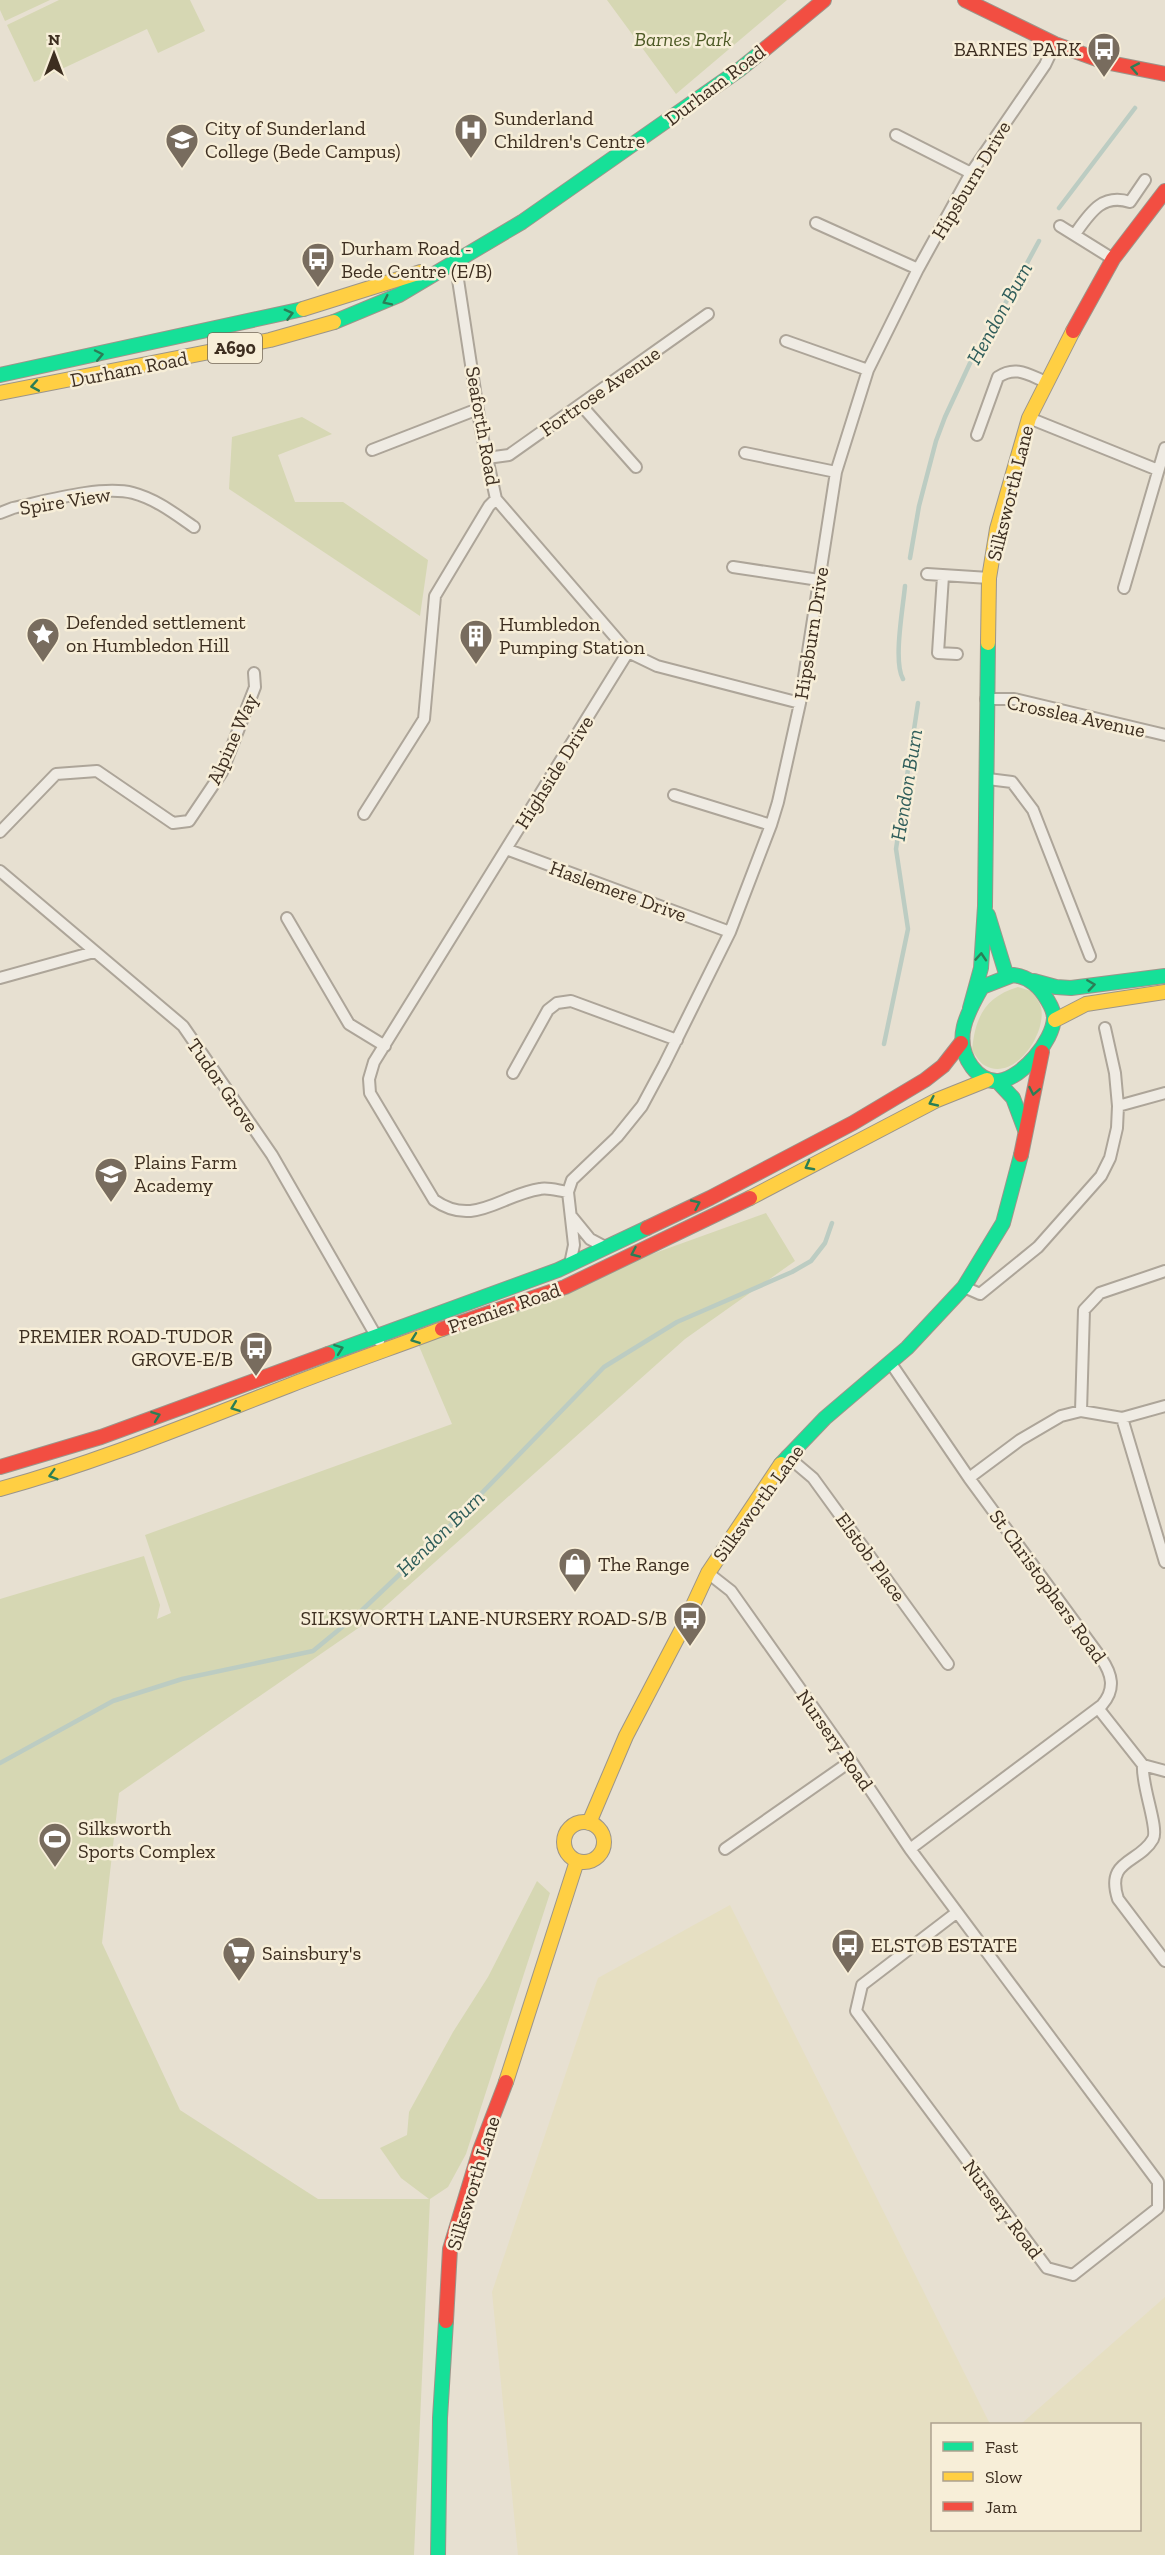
<svg xmlns="http://www.w3.org/2000/svg" width="1165" height="2555" viewBox="0 0 1165 2555" font-family="'Zilla Slab',serif">
<style>
.farmland{fill:#e6dfc2}
.green{fill:#d6d7b3}
.lines{fill:none;stroke-linecap:round;stroke-linejoin:round}
.stream{stroke:#bcccc2;stroke-width:4.5}
.street-casing{stroke:#ada599;stroke-width:14}
.fast-casing{stroke:#9c958a;stroke-width:16}
.slow-casing{stroke:#9c958a;stroke-width:16}
.jam-casing{stroke:#9c958a;stroke-width:16}
.street{stroke:#efebe3;stroke-width:10}
.fast{stroke:#16e098;stroke-width:14}
.slow{stroke:#ffcf43;stroke-width:14}
.jam{stroke:#f24e42;stroke-width:14}
.oneway{stroke:#2b7e56}
.labels{text-anchor:middle;dominant-baseline:central;stroke-width:5;stroke-linejoin:round;paint-order:stroke}
.shield{fill:#f7eed8;stroke:#756857;stroke-width:1.5}
.shield-label{font-size:18px;font-weight:bold;fill:#3d2e20}
.park-label{font-size:20px;font-style:italic;fill:#4d5a26;stroke:#f7eed8}
.poi-label{font-size:20px;fill:#3d2e20;stroke:#f7eed8;text-anchor:start}
.street-label{font-size:20px;fill:#3d2e20;stroke:#f7eed8}
.water-label{font-size:21px;font-style:italic;fill:#2f5d5a;stroke:#f7eed8}
</style>
<rect width="100%" height="100%" fill="#e7e0d1"/>
<path class="farmland" d="M730,1905l260,519h-58v106h208v-106h-119l144,-127v258h-647l-26,-263 106,-314z"/>
<path class="green" d="M0,0h50l-45,21 -5,-11z
M59,0h131l15,31 -47,22 -11,-24 -113,53 -27,-57z
M607,0h180l-111,94z
M302,417l30,17 -54,21 17,47h48l85,58 -8,56 -191,-127 3,-52z
M1018,987l13,4c3,4 8,10 10,16 6,27 -27,76 -57,58 -5,-3 -8,-10 -12,-14 3,-34 13,-54 46,-64z
M766,1213l29,48 -110,78 -315,281 -251,173 -17,150 78,167 138,89h111l-28,-21 -21,-30 27,-13 2,-23 44,-80 35,-55 49,-96 13,12 -84,261 -18,33 -18,12 -16,356h-414v-956l144,-43 16,49 -3,14 14,-6 -26,-78 307,-111 -36,-85z"/>
<g class="lines">
<path class="stream" d="M1059,208l76,-100
M910,558l9,-52 17,-65 9,-24 26,-56 16,-24 52,-96
M903,679c-10,-17 0,-71 2,-93
M884,1044l24,-115 -12,-80 22,-146
M0,1763l113,-62 69,-22 131,-28 45,-37 84,-80 162,-167 73,-45 115,-50 19,-11 14,-18 7,-20"/>
<defs>
<path id="street" d="M896,135l75,38
M816,223l102,46
M1060,226l53,33
M1075,234c15,-21 27,-41 55,-32l15,-22
M455,260l26,170 15,69 132,153 29,14 143,37
M786,341l82,29
M581,405l55,62
M1029,418l129,52
M977,435l21,-58c18,-12 31,-2 48,5
M372,450l106,-41
M745,453l91,19
M487,458l22,-3 199,-141
M0,513l13,-5c33,-7 88,-23 120,-15 23,6 42,21 61,34
M733,567l86,13
M927,574l62,4
M943,576l-5,77 19,1
M1124,588l41,-140
M986,699h28l151,36
M988,779l24,3 21,28 57,146
M674,795l97,30
M364,814l60,-95 11,-123 54,-90 7,-7
M0,832l56,-58 41,-3 76,52 16,-2 33,-49 33,-85 -1,-14
M506,849l224,83
M0,871l183,155 89,129 107,186
M287,918l62,106 36,22
M0,978l94,-26
M513,1073l35,-63 9,-7 14,-2 106,39
M1118,1106l47,-13
M568,1192c-9,-1 -20,-5 -28,-3 -40,6 -66,39 -106,11l-64,-107 -1,-14 5,-17 254,-410
M572,1217l18,22 15,8
M570,1264l4,-19 -6,-53 4,-12 45,-43 25,-31 22,-41 66,-133 41,-107 7,-23 22,-99 36,-231 32,-102 50,-101 53,-96 74,-108 10,-21
M964,1287l16,7 58,-47 63,-71 9,-18 7,-30 1,-22 -3,-33 -10,-45
M890,1362l79,116 132,180c11,16 15,31 1,47l-192,144
M1081,1411l3,-101 16,-17 65,-22
M1122,1418l43,144
M787,1456l26,22 135,186
M969,1478l51,-38 41,-24 20,-5 41,7 43,-12
M708,1573l23,18 120,170 59,88 248,333v26l-85,67 -26,-7 -191,-257 6,-26 94,-72
M1098,1708l45,57 22,6
M1143,1765c-2,20 16,63 10,74 -14,25 -48,20 -35,60l47,62
M725,1849l126,-88"/>
<path id="fast" d="M334,322l65,-27 123,-73 217,-152 21,-17
M0,375l303,-66
M988,915l19,62
M1013,975c17,2 27,12 35,26 3,5 6,11 6,17 -1,23 -32,60 -55,63 -11,1 -20,-5 -27,-14 -20,-27 -5,-54 10,-80z
M1034,981l22,6 15,1 94,-12
M970,1008l11,-40 4,-62 3,-263
M998,1082l15,16 12,32
M328,1354l230,-84 89,-42
M781,1464l44,-46 82,-70 57,-61 39,-64 18,-68
M438,2555l2,-137 6,-97"/>
<path id="slow" d="M303,309l118,-37
M0,393l270,-53 64,-18
M988,643l1,-65 8,-49 32,-111 44,-87
M1055,1020l31,-16 79,-12
M750,1198l187,-98 50,-20
M0,1489c99,-27 192,-66 288,-103 51,-20 103,-38 154,-57
M564 1842a20 20 0 1 1 40 0a20 20 0 1 1-40 0Z
M589,1823l37,-87 56,-107 26,-56 73,-109
M506,2082l71,-221"/>
<path id="jam" d="M965,0l90,44 50,18 60,12
M760,53l64,-53
M1073,331l40,-72 52,-68
M1021,1155l21,-103
M647,1228l63,-30 143,-75 72,-43 18,-14 18,-23
M442,1329l123,-42 185,-89
M0,1467l101,-30 227,-83
M446,2321l4,-72 30,-99 26,-68"/>
</defs>
<use href="#street" class="street-casing"/>
<use href="#fast" class="fast-casing"/>
<use href="#slow" class="slow-casing"/>
<use href="#jam" class="jam-casing"/>
<use href="#street" class="street"/>
<use href="#fast" class="fast"/>
<use href="#slow" class="slow"/>
<use href="#jam" class="jam"/>
</g>
<defs><path id="oneway-chevron" d="M-2-3.5L2.5 0L-2 3.5" fill="none" stroke-width="1.6" stroke-linecap="round" stroke-linejoin="round" transform="scale(1.5)"/></defs>
<g class="oneway">
<use href="#oneway-chevron" transform="translate(1135 68) rotate(-169)"/>
<use href="#oneway-chevron" transform="translate(387 301) rotate(154)"/>
<use href="#oneway-chevron" transform="translate(289 314) rotate(-15)"/>
<use href="#oneway-chevron" transform="translate(99 355) rotate(-12)"/>
<use href="#oneway-chevron" transform="translate(35 386) rotate(170)"/>
<use href="#oneway-chevron" transform="translate(981 957) rotate(-86)"/>
<use href="#oneway-chevron" transform="translate(1091 985) rotate(-8)"/>
<use href="#oneway-chevron" transform="translate(1034 1091) rotate(101)"/>
<use href="#oneway-chevron" transform="translate(933 1102) rotate(155)"/>
<use href="#oneway-chevron" transform="translate(809 1166) rotate(152)"/>
<use href="#oneway-chevron" transform="translate(696 1204) rotate(-25)"/>
<use href="#oneway-chevron" transform="translate(635 1253) rotate(156)"/>
<use href="#oneway-chevron" transform="translate(415 1339) rotate(160)"/>
<use href="#oneway-chevron" transform="translate(339 1349) rotate(-20)"/>
<use href="#oneway-chevron" transform="translate(235 1407) rotate(159)"/>
<use href="#oneway-chevron" transform="translate(156 1416) rotate(-20)"/>
<use href="#oneway-chevron" transform="translate(53 1475) rotate(164)"/>
</g>
<defs>
<symbol id="bus-pin" viewBox="-11 -11 22 30"><path d="M0 17L-7.5 6A9.5 9.5 0 1 1 7.5 6Z" fill="#786c5e" stroke="#f7eed8"/><path d="M-5-6H5V4H4V6H2V4H-2V6H-4V4H-5ZM-3.5-4V0h7V-4ZM-3.5 1.2v1.5H-2V1.2ZM2 1.2v1.5H3.5V1.2Z" fill="#fff"/></symbol>
<symbol id="hospital-pin" viewBox="-11 -11 22 30"><path d="M0 17L-7.5 6A9.5 9.5 0 1 1 7.5 6Z" fill="#786c5e" stroke="#f7eed8"/><path d="M-5-5h3v3.5h4V-5h3V5h-3V1.5h-4V5h-3Z" fill="#fff"/></symbol>
<symbol id="university-pin" viewBox="-11 -11 22 30"><path d="M0 17L-7.5 6A9.5 9.5 0 1 1 7.5 6Z" fill="#786c5e" stroke="#f7eed8"/><path d="M0-5L7-2L0 1L-7-2ZM-4 1L0 2.5L4 1V4Q0 6-4 4Z" fill="#fff"/></symbol>
<symbol id="sight-pin" viewBox="-11 -11 22 30"><path d="M0 17L-7.5 6A9.5 9.5 0 1 1 7.5 6Z" fill="#786c5e" stroke="#f7eed8"/><path d="M0-6L1.8-2.2L6-1.7L2.9 1.2L3.7 5.4L0 3.3L-3.7 5.4L-2.9 1.2L-6-1.7L-1.8-2.2Z" fill="#fff"/></symbol>
<symbol id="building-pin" viewBox="-11 -11 22 30"><path d="M0 17L-7.5 6A9.5 9.5 0 1 1 7.5 6Z" fill="#786c5e" stroke="#f7eed8"/><path d="M-4-6H4V6H1V3H-1V6H-4ZM-2.5-4.3h1.7v1.8h-1.7ZM.8-4.3h1.7v1.8H.8ZM-2.5-1h1.7V.8h-1.7ZM.8-1h1.7V.8H.8Z" fill="#fff"/></symbol>
<symbol id="school-pin" viewBox="-11 -11 22 30"><path d="M0 17L-7.5 6A9.5 9.5 0 1 1 7.5 6Z" fill="#786c5e" stroke="#f7eed8"/><path d="M0-5L7-2L0 1L-7-2ZM-4 1L0 2.5L4 1V4Q0 6-4 4Z" fill="#fff"/></symbol>
<symbol id="shop-pin" viewBox="-11 -11 22 30"><path d="M0 17L-7.5 6A9.5 9.5 0 1 1 7.5 6Z" fill="#786c5e" stroke="#f7eed8"/><path d="M-5-2.5h2.3a2.7 3.5 0 0 1 5.4 0H5L5.5 6h-11ZM-1.5-2.5h3a1.5 2.3 0 0 0-3 0Z" fill="#fff"/></symbol>
<symbol id="stadium-pin" viewBox="-11 -11 22 30"><path d="M0 17L-7.5 6A9.5 9.5 0 1 1 7.5 6Z" fill="#786c5e" stroke="#f7eed8"/><path d="M0-5a6.5 5 0 1 0 0 10a6.5 5 0 1 0 0-10ZM-3.5-1.8h7v3.6h-7Z" fill="#fff"/></symbol>
<symbol id="supermarket-pin" viewBox="-11 -11 22 30"><path d="M0 17L-7.5 6A9.5 9.5 0 1 1 7.5 6Z" fill="#786c5e" stroke="#f7eed8"/><path d="M-6-5.5h2.5l.6 2H6L4.5 2H-2.5L-4.4-4H-6ZM-1.5 3.2a1.3 1.3 0 1 0 .1 0ZM3 3.2a1.3 1.3 0 1 0 .1 0Z" fill="#fff"/></symbol>
</defs>
<g fill-rule="evenodd">
<use href="#bus-pin" x="1085" y="30" width="38" height="52"/>
<use href="#hospital-pin" x="452" y="111" width="38" height="52"/>
<use href="#university-pin" x="163" y="121" width="38" height="52"/>
<use href="#bus-pin" x="299" y="240" width="38" height="52"/>
<use href="#sight-pin" x="24" y="615" width="38" height="52"/>
<use href="#building-pin" x="457" y="617" width="38" height="52"/>
<use href="#school-pin" x="92" y="1155" width="38" height="52"/>
<use href="#bus-pin" x="237" y="1329" width="38" height="52"/>
<use href="#shop-pin" x="556" y="1545" width="38" height="52"/>
<use href="#bus-pin" x="671" y="1599" width="38" height="52"/>
<use href="#stadium-pin" x="36" y="1820" width="38" height="52"/>
<use href="#bus-pin" x="829" y="1926" width="38" height="52"/>
<use href="#supermarket-pin" x="220" y="1934" width="38" height="52"/>
</g>
<g class="labels">
<rect class="shield" x="208" y="333" width="54" height="30" rx="4.5"/>
<g class="shield-label">
<text x="235" y="348">A690</text>
</g>
<g class="park-label">
<text x="683" y="39">Barnes Park</text>
</g>
<g class="poi-label">
<text x="1081" y="49" text-anchor="end">BARNES PARK</text>
<text x="494" y="118">Sunderland<tspan x="494" dy="23">Children's Centre</tspan></text>
<text x="205" y="128">City of Sunderland<tspan x="205" dy="23">College (Bede Campus)</tspan></text>
<text x="341" y="248">Durham Road -<tspan x="341" dy="23">Bede Centre (E/B)</tspan></text>
<text x="66" y="622">Defended settlement<tspan x="66" dy="23">on Humbledon Hill</tspan></text>
<text x="499" y="624">Humbledon<tspan x="499" dy="23">Pumping Station</tspan></text>
<text x="134" y="1162">Plains Farm<tspan x="134" dy="23">Academy</tspan></text>
<text x="233" y="1336" text-anchor="end">PREMIER ROAD-TUDOR<tspan x="233" dy="23">GROVE-E/B</tspan></text>
<text x="598" y="1564">The Range</text>
<text x="667" y="1618" text-anchor="end">SILKSWORTH LANE-NURSERY ROAD-S/B</text>
<text x="78" y="1828">Silksworth<tspan x="78" dy="23">Sports Complex</tspan></text>
<text x="871" y="1945">ELSTOB ESTATE</text>
<text x="262" y="1953">Sainsbury's</text>
</g>
<g class="street-label">
<text transform="translate(715 85) rotate(-37)">Durham Road</text>
<text transform="translate(971 180) rotate(-59)">Hipsburn Drive</text>
<text transform="translate(129 369) rotate(-11)">Durham Road</text>
<text transform="translate(600 391) rotate(-35)">Fortrose Avenue</text>
<text transform="translate(483 426) rotate(80)">Seaforth Road</text>
<text transform="translate(1010 493) rotate(-76)">Silksworth Lane</text>
<text transform="translate(65 501) rotate(-9)">Spire View</text>
<text transform="translate(811 633) rotate(-81)">Hipsburn Drive</text>
<text transform="translate(1076 716) rotate(12)">Crosslea Avenue</text>
<text transform="translate(232 739) rotate(-66)">Alpine Way</text>
<text transform="translate(554 772) rotate(-58)">Highside Drive</text>
<text transform="translate(618 891) rotate(20)">Haslemere Drive</text>
<text transform="translate(223 1085) rotate(55)">Tudor Grove</text>
<text transform="translate(504 1308) rotate(-19)">Premier Road</text>
<text transform="translate(758 1503) rotate(-54)">Silksworth Lane</text>
<text transform="translate(871 1557) rotate(54)">Elstob Place</text>
<text transform="translate(1048 1586) rotate(54)">St Christophers Road</text>
<text transform="translate(835 1740) rotate(55)">Nursery Road</text>
<text transform="translate(473 2183) rotate(-73)">Silksworth Lane</text>
<text transform="translate(1003 2209) rotate(53)">Nursery Road</text>
</g>
<g class="water-label">
<text transform="translate(999 313) rotate(-61)">Hendon Burn</text>
<text transform="translate(906 785) rotate(-81)">Hendon Burn</text>
<text transform="translate(440 1533) rotate(-44)">Hendon Burn</text>
</g>
</g>
<rect x="931" y="2423" width="210" height="108" fill="#f7eed8" stroke="#ada18e" stroke-width="1.5"/>
<rect x="943" y="2442" width="30" height="9" fill="#16e098" stroke="#ada18e" stroke-width="1.5"/>
<text x="985" y="2453" font-size="18" fill="#3d2e20">Fast</text>
<rect x="943" y="2472" width="30" height="9" fill="#ffcf43" stroke="#ada18e" stroke-width="1.5"/>
<text x="985" y="2483" font-size="18" fill="#3d2e20">Slow</text>
<rect x="943" y="2502" width="30" height="9" fill="#f24e42" stroke="#ada18e" stroke-width="1.5"/>
<text x="985" y="2513" font-size="18" fill="#3d2e20">Jam</text>
<g transform="translate(54 54)" stroke="#f7eed8" stroke-width="4.5" paint-order="stroke">
<path d="M0-4.5L10 22L0 15L-10 22Z" fill="#3d2e20"/>
<text y="-9" font-size="16" font-weight="bold" text-anchor="middle" fill="#3d2e20">N</text>
</g>
</svg>
